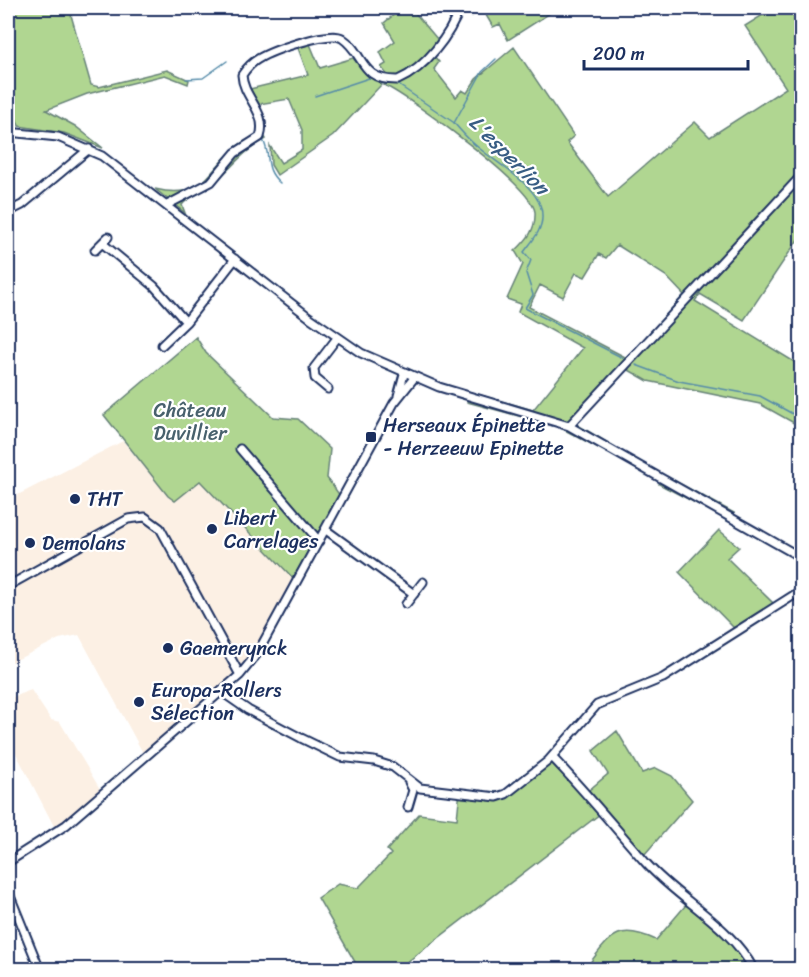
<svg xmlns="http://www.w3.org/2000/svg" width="809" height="977" viewBox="0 0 809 977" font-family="Sriracha,sans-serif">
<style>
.built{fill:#fcf0e4}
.green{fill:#b0d691;stroke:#668278;stroke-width:1.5;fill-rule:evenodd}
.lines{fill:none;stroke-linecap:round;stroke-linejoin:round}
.stream{stroke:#558ba9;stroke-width:1.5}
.minor-casing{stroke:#1b2f5e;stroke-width:11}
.minor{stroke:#fff;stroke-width:7}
.poi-dot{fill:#1b2f5e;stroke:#fff;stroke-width:2}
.labels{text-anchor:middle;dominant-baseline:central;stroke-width:4.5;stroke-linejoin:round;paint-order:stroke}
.park-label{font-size:20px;fill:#48616d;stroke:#fff}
.poi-label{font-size:20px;fill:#1b2f5e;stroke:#fff;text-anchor:start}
.water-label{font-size:21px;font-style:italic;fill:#385d84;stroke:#fff}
</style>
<rect width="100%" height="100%" fill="#fff"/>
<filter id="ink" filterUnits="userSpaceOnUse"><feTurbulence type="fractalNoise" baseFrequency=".0167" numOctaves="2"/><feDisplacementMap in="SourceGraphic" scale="12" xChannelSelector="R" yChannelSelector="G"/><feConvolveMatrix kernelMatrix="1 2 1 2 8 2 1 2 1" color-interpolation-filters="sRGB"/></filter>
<g filter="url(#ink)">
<path class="built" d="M123,441l45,55 32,-15 93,97 -43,79 -36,37 -71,59 -64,-118 -20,4 -51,25v-164z
M31,690l20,30 9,2 40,67 -45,39 -47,-90v-39z"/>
<path class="green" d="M8,8h61l22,77 8,2 68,-17 22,10 -1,4 -23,-9 -78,19 -41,16 29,16 28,22 -39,-15 -45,-7 -3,-9 -8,4z
M402,8h21l-7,6 22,26 -8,11 9,11 -5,7 22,28 6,-7 5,3 9,-14 38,-32 60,89 -7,6 41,55 87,-75 15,15 76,-49 -41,-62 29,-18h27v227l-57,85 -44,-26 -5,7 106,65v61l-41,-23 -112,-23 -21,-12 -51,55 39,23 -5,7 -51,-27 -92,-25 3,-10 63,18 50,-62 -65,-36 3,-8 -14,-5 16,-35 -8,-13c12,-11 21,-21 20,-39 -3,-26 -124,-114 -151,-127l8,-4 -11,-14 5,-3 -6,-12 15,-11 -11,-18zM617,245l49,31 18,19 -57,63 -98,-51 11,-22 23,12 13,-24 9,4 14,-23 7,4z
M442,8h116l-50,32 -8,-16 -7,3 -10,-17 -11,6 -16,-8 -4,11z
M310,44l10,24 33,-10 12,15 17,11 -49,52 -56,39 -6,-10 -1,-19 11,17 21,-13v-20l-13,-31 -30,5 -9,-15 58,-14 -10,-27z
M260,130l6,9c-28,15 -37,34 -60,50 -9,6 -17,7 -24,16l3,8 -30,-24c50,12 52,-19 82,-43 9,-7 16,-7 23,-16z
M196,337l10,16 67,64 25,2 32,30 -3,29 14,19 -48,81 -93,-97 -25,20 -7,-5 -64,-81z
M666,476l68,37 -6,7 -69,-36z
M719,530l20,17 -12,11 47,46 -39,25 -56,-57z
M617,731l25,42 14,-5 16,8 20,24 -48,55 -5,5 -39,-46 -202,155h-39l-41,-71 20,-14 20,4 33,-34 -4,-4 32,-36 38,5 3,-29 30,3 14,-2 27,-21 20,-7 32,32 25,-21 -15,-23z
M691,899l42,38 18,20 -13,12 -154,1c26,-31 30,-49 72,-30z"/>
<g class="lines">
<path class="stream" d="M496,59l-14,13 -28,51c6,7 12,14 19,20 20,19 69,43 69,72 1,15 -10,26 -18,37l7,8 -5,13 7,22 -8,13 98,50
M186,79l17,-1 24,-17
M315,96l57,-19 16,7h9l56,38
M263,140c9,17 0,28 17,43
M636,365l43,16 81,15 42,23"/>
<defs>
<path id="minor" d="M8,132l50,5 44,19 207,161 52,36 78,34 130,39 233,132
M167,205l44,-23 24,-29 25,-16c8,-25 -17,-39 -18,-62 4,-6 9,-12 16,-16 13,-8 71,-29 84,-21 23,15 17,43 56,42 28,-12 52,-45 62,-72
M8,212l14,-7 67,-56
M102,243l52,43 32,36
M95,250l13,-13
M162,345l24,-23 49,-63
M328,389l-13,-11 -1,-10 23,-30
M398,396l6,-22
M569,426l233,-251
M240,449l79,92
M326,530l88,64
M8,586l120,-67 17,-2 15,11 80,147
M406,604l17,-22
M222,692l26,18 53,28 39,19 34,4 19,6 27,21 77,9 9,-3 42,-33 49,-56 66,-27 139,-88
M552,757c33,34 63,71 94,106 34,38 84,61 108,107
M408,807l5,-17 -4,-8
M8,862l58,-37 174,-150 17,-21 137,-251 20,-25
M8,891l32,79"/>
</defs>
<use href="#minor" class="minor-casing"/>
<use href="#minor" class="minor"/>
</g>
</g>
<g class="poi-dot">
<rect x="365" y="431" width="12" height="12" rx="3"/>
<circle cx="75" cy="499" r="6"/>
<circle cx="212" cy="529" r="6"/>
<circle cx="30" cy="543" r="6"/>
<circle cx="168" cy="648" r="6"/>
<circle cx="139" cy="702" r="6"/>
</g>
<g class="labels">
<g class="park-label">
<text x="190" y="410">Château<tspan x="190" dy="23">Duvillier</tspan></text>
</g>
<g class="poi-label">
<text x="383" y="425">Herseaux Épinette<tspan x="383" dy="23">- Herzeeuw Epinette</tspan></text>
<text x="87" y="499">THT</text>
<text x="224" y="518">Libert<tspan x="224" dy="23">Carrelages</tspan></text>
<text x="42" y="543">Demolans</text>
<text x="180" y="648">Gaemerynck</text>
<text x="151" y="690">Europa-Rollers<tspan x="151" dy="23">Sélection</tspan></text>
</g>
<g class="water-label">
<text transform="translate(509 155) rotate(45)">L'esperlion</text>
</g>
</g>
<rect width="809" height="977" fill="none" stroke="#fff" stroke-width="30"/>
<rect x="15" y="15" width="779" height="947" fill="none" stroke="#1b2f5e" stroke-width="2" filter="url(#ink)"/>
<path d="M584 60v9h164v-9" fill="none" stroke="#1b2f5e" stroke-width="3"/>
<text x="593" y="60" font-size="18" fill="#1b2f5e" stroke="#ffffff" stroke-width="4.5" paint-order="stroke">200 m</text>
</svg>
